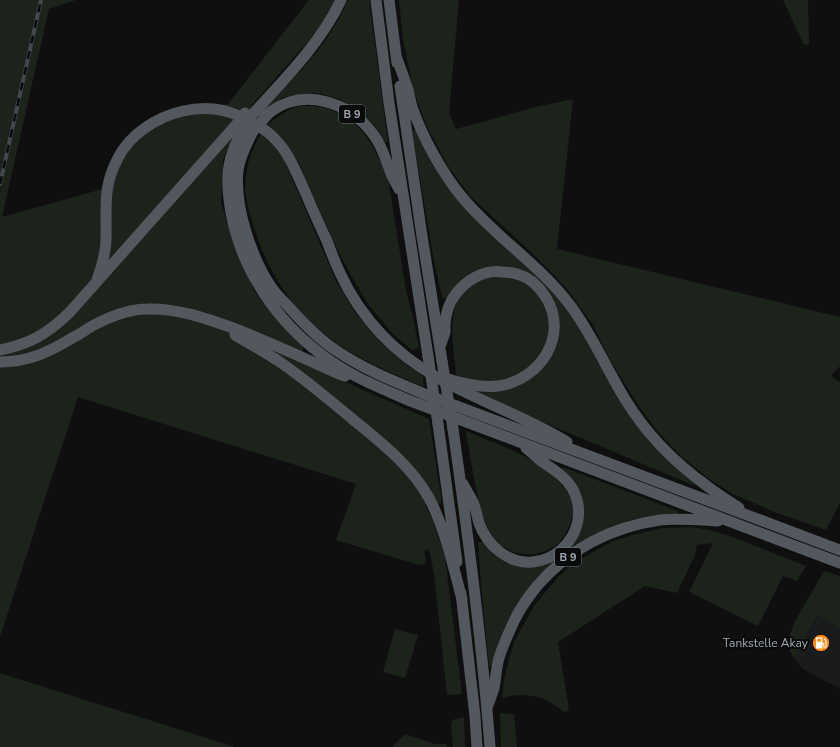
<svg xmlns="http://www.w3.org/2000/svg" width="840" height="747" viewBox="0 0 840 747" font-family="'Nunito Sans',sans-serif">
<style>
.built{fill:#1a1b1d}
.green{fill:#1b231b}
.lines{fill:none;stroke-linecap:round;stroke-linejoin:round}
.trunk{stroke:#53585e;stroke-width:11}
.rail-casing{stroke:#44484d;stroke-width:4}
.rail{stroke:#0a0a0b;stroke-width:2.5;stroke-dasharray:8;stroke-linecap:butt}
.trunk-bridge{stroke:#53585e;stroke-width:11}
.labels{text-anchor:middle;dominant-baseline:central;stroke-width:4;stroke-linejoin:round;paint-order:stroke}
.shield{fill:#0a0a0b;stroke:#727981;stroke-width:1}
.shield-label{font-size:11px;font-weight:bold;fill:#9ea8b3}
.poi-label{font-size:12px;fill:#9ea8b3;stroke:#0a0a0b;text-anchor:end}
</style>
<rect width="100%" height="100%" fill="#0f0f10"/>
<path class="built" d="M39,0h4l-43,193v-19z
M817,616l23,12v61l-37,-20 -9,-11z"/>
<path class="green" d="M0,0h39l-39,174z
M43,0h33l-27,9 -47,208 104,-29 26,-49 55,-29 41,-6 81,-104h27l-16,28 -68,77 -20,32 -9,24 -2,41 13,44 21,46 23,29 26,26 -6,14 131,58 13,84 -17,2 7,13 13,39 17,137 -15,1 -13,-121 -5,-25 -5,2 2,8 -1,5 -6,1 -83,-25 20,-56 -278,-87 -78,240v-444z
M348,0h21l19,142 -3,1 -11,-18 -18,-15 -20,-12 -18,-5 -15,1 -20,3 -15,12 -2,-2c21,-22 44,-44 61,-69 8,-12 15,-25 21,-38z
M399,0h60l-10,113 7,16 80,-22 37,-8 -16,150 283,68v49l-9,10 9,6v121l-14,27 -52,-18 -41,-18 -24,-15 -26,-21 -25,-26 -20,-27 -29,-47 -16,-33 -27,-37 -34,-35 -62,-57 -22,-30 -21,-39 -14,-38 -10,-49z
M783,0h25l1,44 -5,1z
M313,106l13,2 14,6 11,7 12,11 9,13 10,20 7,19 17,107 7,26 6,31 -7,2 -18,-15 -26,-31 -15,-25 -19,-36 -36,-82 -17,-25 -14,-11c10,-8 20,-16 33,-19 5,0 9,0 13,0z
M416,130l13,25 125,137 22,28 54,97 24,29 23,22 20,16 -2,2 -219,-92 -10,-15 -10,-4c-2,-25 -8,-51 1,-75l-15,-2 -9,-42 -21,-125z
M261,134l12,11 11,15 53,123 19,31 25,29 27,23 15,10 1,11c-33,-14 -68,-28 -97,-51 -37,-28 -61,-68 -74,-112 -4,-12 -7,-23 -8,-36 0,-4 1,-8 1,-12 2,-16 6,-28 15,-42z
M466,431c32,14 70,25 94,52 6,7 14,17 14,27 0,4 -3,10 -4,14 -2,6 -5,11 -9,16 -16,19 -48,19 -64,1 -14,-15 -17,-34 -21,-53 -4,-19 -7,-38 -10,-57z
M563,467l115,44v5l-35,1 -16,4 -34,14 -17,9 -11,9 -1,-1 12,-11 6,-14 2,-12 -2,-15 -20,-30z
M692,527l18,3 23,7 73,29 -9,15 -14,-5 -25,50 -69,-34 24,-49 -16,2 -2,10 -18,38 -32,-7 -87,56 11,68 -5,2c-6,-4 -10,-8 -16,-11 -12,-7 -33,-7 -46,-3l2,-19 5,-20 6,-19 19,-34 24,-29 17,-15 38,-21 19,-6 31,-7z
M478,542h5l10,12 11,8 18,5 23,-2 12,-7 1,1 -18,17 -47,90h-4l-8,-81z
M824,571l16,5v52l-23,-12 -23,42 -4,-7 -1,-10 2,-9 4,-11z
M395,629l23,6 -13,43 -22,-6z
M0,673l9,3 226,71h-235z
M500,713l14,1 3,33h-16z
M464,717l1,30h-12l-2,-20 1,-7z
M405,734l30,10h11l1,3h-55z"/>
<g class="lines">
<path class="trunk" d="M376,0l13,103 39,253
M389,0l8,63
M396,56c3,9 7,18 10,28 3,7 4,16 6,23 10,29 30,66 50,90 32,39 77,67 108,108 22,29 36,63 55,94 21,35 49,63 82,87 10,8 22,15 32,22
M400,86l22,150 20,125
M251,116c32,-35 70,-73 90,-116
M262,121c2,-3 5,-6 8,-9 35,-25 79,-10 103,22 10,13 13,27 19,42 2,4 5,9 7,13
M244,126c-8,15 -15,31 -16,48 -1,13 1,27 3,39 11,58 45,107 91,142 26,20 56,32 86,45l432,163
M253,131c-6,12 -13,25 -15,39 -4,36 14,91 36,121 4,5 9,10 14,15 15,17 30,33 49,45 28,19 59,31 90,44l413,155
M96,283c5,-14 10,-29 10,-44 1,-31 -4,-51 12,-81 12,-24 39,-41 65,-47 19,-4 39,-3 56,5 14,6 27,13 37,24 15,16 22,37 31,56 6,15 13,30 20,45 4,11 8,21 13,32 10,22 25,44 42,62 52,55 123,69 185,107
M235,335c15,9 30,17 45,27 26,18 51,39 76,60 27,22 56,45 73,76 16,30 24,68 33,101
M441,344c1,-4 3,-8 4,-12 0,-3 0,-6 0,-9 1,-10 4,-20 10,-28 10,-14 29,-26 47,-23 6,0 12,1 18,3 10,3 19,12 25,21 25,38 -4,84 -47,90 -17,2 -34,-2 -50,-7
M0,350c30,-6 47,-16 69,-37l168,-189
M0,362c29,0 49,-10 74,-25 8,-4 15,-10 24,-14 14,-7 32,-14 49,-14 30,-1 58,9 86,19 36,14 71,30 106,46l6,2
M438,424l19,138
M453,429c15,105 29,212 37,318
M463,484c3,6 7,12 10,18 3,7 4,14 6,21 4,11 12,22 21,29 42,32 98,-18 72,-64 -8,-13 -20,-19 -32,-28 -5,-4 -9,-8 -14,-12
M461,593l14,123 2,31
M487,708c2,-6 5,-13 7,-20 2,-10 2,-20 5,-30 4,-13 10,-26 16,-39 6,-12 14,-23 22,-33 33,-38 74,-59 123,-66 19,-2 39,0 58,1"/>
<defs>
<path id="rail" d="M0,184l41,-184"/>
</defs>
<use href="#rail" class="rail-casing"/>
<use href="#rail" class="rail"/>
<path class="trunk-bridge" d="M237,124l8,-11
M253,131l9,-10
M428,356l10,68
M442,361l11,68"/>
</g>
<defs>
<symbol id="fuel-disc" viewBox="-11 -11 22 22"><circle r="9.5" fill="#ff8d18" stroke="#0a0a0b"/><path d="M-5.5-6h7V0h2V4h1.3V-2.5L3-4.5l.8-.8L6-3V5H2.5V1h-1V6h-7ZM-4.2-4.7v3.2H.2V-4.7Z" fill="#fff"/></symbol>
</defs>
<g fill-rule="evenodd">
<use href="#fuel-disc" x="811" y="633" width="20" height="20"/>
</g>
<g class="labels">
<g class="shield">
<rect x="339" y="105" width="26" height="18" rx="3"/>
<rect x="555" y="548" width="26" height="18" rx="3"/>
</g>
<g class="shield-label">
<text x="352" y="114">B 9</text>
<text x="568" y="557">B 9</text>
</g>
<g class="poi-label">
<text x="808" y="643">Tankstelle Akay</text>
</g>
</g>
</svg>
